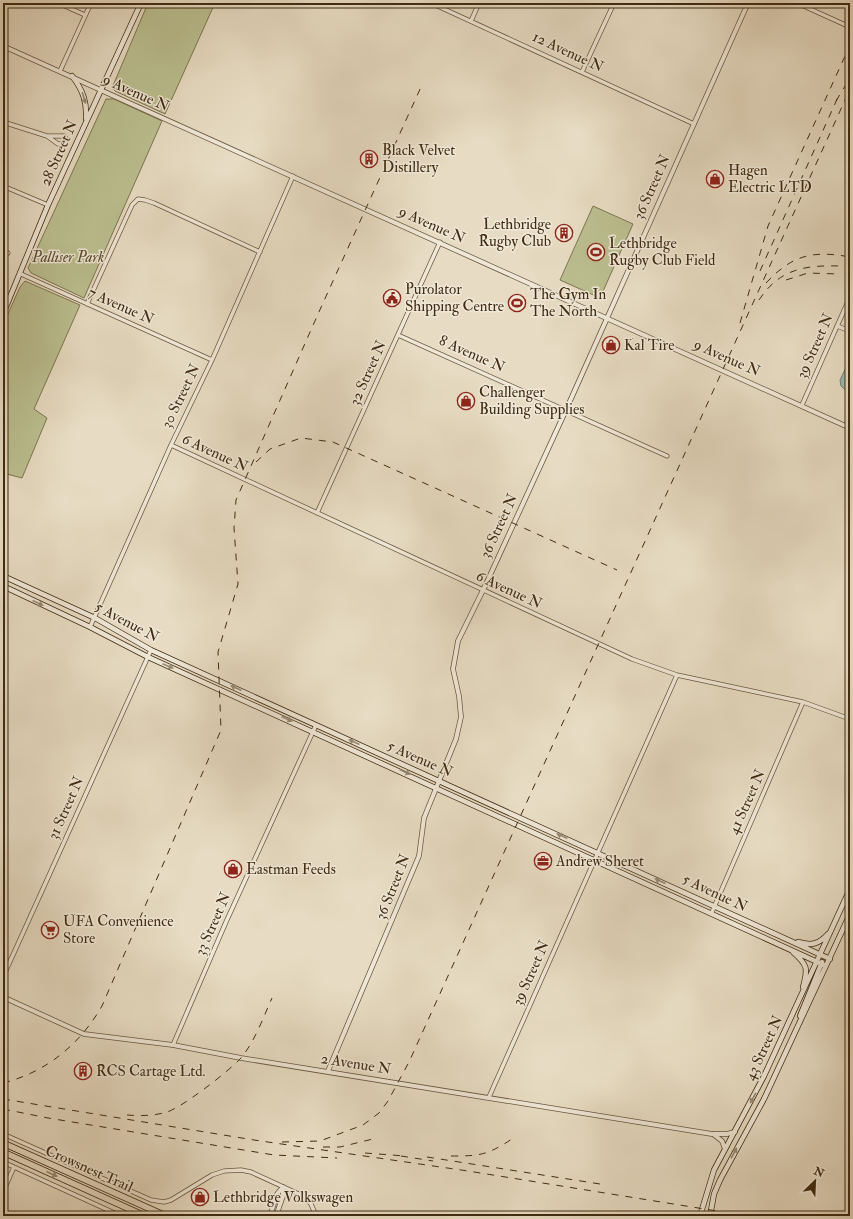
<svg xmlns="http://www.w3.org/2000/svg" width="853" height="1219" viewBox="0 0 853 1219" font-family="'IM FELL Double Pica',serif">
<style>
.green{fill:#bbbf90;stroke:#7e7550}
.water{fill:#97bcb3;stroke:#758272}
.lines{fill:none;stroke-linecap:round;stroke-linejoin:round}
.minor-casing{stroke:#6a573e;stroke-width:5}
.tertiary-casing{stroke:#6a573e;stroke-width:5.5}
.secondary-casing{stroke:#412b11;stroke-width:6}
.trunk-casing{stroke:#412b11;stroke-width:7}
.minor{stroke:#efe8d8;stroke-width:3.5}
.tertiary{stroke:#efe8d8;stroke-width:4}
.secondary{stroke:#efe8d8;stroke-width:4.5}
.trunk{stroke:#e7dcc3;stroke-width:5.5}
.rail{stroke:#412b11;stroke-width:1;stroke-dasharray:7 7;stroke-linecap:butt}
.oneway{fill:#988a74}
.oneway2{fill:#94846a}
.labels{text-anchor:middle;dominant-baseline:central;stroke-width:3;stroke-linejoin:round;paint-order:stroke}
.street-label{font-size:15px;fill:#412b11;stroke:#efe8d8}
.poi-label{font-size:15px;fill:#412b11;stroke:#efe8d8;text-anchor:start}
.park-label{font-size:15px;font-style:italic;fill:#59492a;stroke:#efe8d8}
</style>
<rect width="100%" height="100%" fill="#e7dcc3"/>
<filter id="stains"><feTurbulence type="fractalNoise" baseFrequency=".005" numOctaves="4"/><feColorMatrix values="0 0 0 0 .2 0 0 0 0 .09 0 0 0 0 .02 0 0 0 .5 -.17"/></filter>
<radialGradient id="worn" r=".72"><stop offset=".6" stop-color="#630" stop-opacity="0"/><stop offset="1" stop-color="#630" stop-opacity=".3"/></radialGradient>
<path class="green" d="M148,3h67l-50,111 -50,-23 -3,-3z
M106,99h8l48,22 -78,177 -53,-25 -3,-5z
M593,206l40,18 -33,74 -40,-18z
M25,281l55,24 -46,104 13,9 -25,60 -19,-5v-148l17,-38z"/>
<path class="water" d="M850,359v35l-9,-8 -1,-6z"/>
<g class="lines">
<defs>
<path id="minor" d="M58,3l27,12
M431,3l263,121
M797,3l53,24
M471,21l8,-18
M60,71l31,-68
M582,72l32,-69
M3,122l44,14h17l3,4 -4,4h-5l-11,-8
M3,186l45,19
M3,252l5,1
M21,274l191,86
M87,304l45,-99 6,-6 7,1 9,3 106,49
M837,326l13,5
M398,335l269,121
M802,405l48,-108
M171,445l461,214 45,16 126,27 47,17
M317,513l123,-271
M90,627l81,-182 41,-85 81,-184
M712,912l91,-210
M3,977l148,-327
M173,1045l53,-123 90,-197
M489,1097l188,-422
M3,1134l148,66 13,2 7,-2 41,-25 12,-4 17,-1 10,2 50,23 10,9 5,12
M3,1162l118,54
M3,1192l11,-25"/>
<path id="tertiary" d="M3,46l847,382
M3,997l81,37 89,11 68,13 471,76h15l8,-2
M328,1071l91,-215 5,-38 32,-79 5,-22 -2,-21 -6,-27 5,-28 28,-57 80,-174 182,-407
M713,1134l9,7 3,8
M270,1216l7,-22 6,-7
M276,1216l7,-20v-9"/>
<path id="secondary" d="M72,76c11,14 15,26 14,43
M3,314l45,-109 93,-202
M3,576l92,42 56,32 679,309
M3,586l87,41 58,30 678,309
M798,942c14,4 21,2 30,-8
M793,952c15,13 15,17 10,35
M800,1016l22,-54
M700,1216l14,-46 50,-94 86,-187
M710,1216l4,-22 6,-14 44,-81 86,-185"/>
<path id="trunk" d="M3,1143l163,73
M3,1152l142,64"/>
</defs>
<use href="#minor" class="minor-casing"/>
<use href="#tertiary" class="tertiary-casing"/>
<use href="#secondary" class="secondary-casing"/>
<use href="#trunk" class="trunk-casing"/>
<use href="#minor" class="minor"/>
<use href="#tertiary" class="tertiary"/>
<use href="#secondary" class="secondary"/>
<use href="#trunk" class="trunk"/>
<path class="rail" d="M836,101l14,-23
M760,271l78,-174
M786,280l22,-7 31,1
M766,283c26,-28 47,-33 84,-26
M759,300c21,-32 47,-35 82,-34
M740,323l28,-97 82,-181
M256,462l14,-13 31,-11 32,4 284,128
M3,1083c44,-11 77,-39 99,-77l119,-276 -3,-78 20,-68 -4,-56 2,-28 82,-186 103,-227
M3,1099l251,41 214,31 280,45
M3,1109l45,9 226,37 63,3
M127,1115c13,1 27,1 40,-3 16,-5 62,-41 74,-54 14,-17 22,-40 31,-60
M282,1142l38,-1 43,-16 16,-12 9,-12 21,-39 441,-973
M323,1147h17l37,-9
M365,1153l40,3
M401,1156l32,5
M451,1156c30,0 36,-1 61,-17
M427,1157l173,27"/>
</g>
<defs><path id="oneway-solid" d="M-6-.8H1V-3.2L6.5 0L1 3.2V.8H-6Z"/></defs>
<g class="oneway">
<use href="#oneway-solid" transform="translate(84 98) rotate(73)"/>
<use href="#oneway-solid" transform="translate(38 603) rotate(25)"/>
<use href="#oneway-solid" transform="translate(168 666) rotate(23)"/>
<use href="#oneway-solid" transform="translate(236 688) rotate(-155)"/>
<use href="#oneway-solid" transform="translate(287 719) rotate(25)"/>
<use href="#oneway-solid" transform="translate(354 742) rotate(-156)"/>
<use href="#oneway-solid" transform="translate(405 772) rotate(24)"/>
<use href="#oneway-solid" transform="translate(562 836) rotate(-155)"/>
<use href="#oneway-solid" transform="translate(660 881) rotate(-155)"/>
<use href="#oneway-solid" transform="translate(753 1098) rotate(119)"/>
<use href="#oneway-solid" transform="translate(734 1153) rotate(-61)"/>
</g>
<use class="oneway2" href="#oneway-solid" transform="translate(52 1174) rotate(24)"/>
<defs>
<symbol id="building-ring" viewBox="-11 -11 22 22"><circle r="9.5" fill="#efe8d8" stroke="#8f2418" stroke-width="1.5"/><path d="M-4-6H4V6H1V3H-1V6H-4ZM-2.5-4.3h1.7v1.8h-1.7ZM.8-4.3h1.7v1.8H.8ZM-2.5-1h1.7V.8h-1.7ZM.8-1h1.7V.8H.8Z" fill="#8f2418"/></symbol>
<symbol id="shop-ring" viewBox="-11 -11 22 22"><circle r="9.5" fill="#efe8d8" stroke="#8f2418" stroke-width="1.5"/><path d="M-5-2.5h2.3a2.7 3.5 0 0 1 5.4 0H5L5.5 6h-11ZM-1.5-2.5h3a1.5 2.3 0 0 0-3 0Z" fill="#8f2418"/></symbol>
<symbol id="stadium-ring" viewBox="-11 -11 22 22"><circle r="9.5" fill="#efe8d8" stroke="#8f2418" stroke-width="1.5"/><path d="M0-5a6.5 5 0 1 0 0 10a6.5 5 0 1 0 0-10ZM-3.5-1.8h7v3.6h-7Z" fill="#8f2418"/></symbol>
<symbol id="civic-ring" viewBox="-11 -11 22 22"><circle r="9.5" fill="#efe8d8" stroke="#8f2418" stroke-width="1.5"/><path d="M-.6-6.5H3V-4.5H.6V-3L4-1V1h2V6H-6V1h2V-1L-.6-3ZM-1.2 2.5V6h2.4V2.5Z" fill="#8f2418"/></symbol>
<symbol id="office-ring" viewBox="-11 -11 22 22"><circle r="9.5" fill="#efe8d8" stroke="#8f2418" stroke-width="1.5"/><path d="M-6-3h4V-5.5h4V-3h4V5H-6ZM-1-4.5V-3h2v-1.5ZM-6 0V1H6V0Z" fill="#8f2418"/></symbol>
<symbol id="supermarket-ring" viewBox="-11 -11 22 22"><circle r="9.5" fill="#efe8d8" stroke="#8f2418" stroke-width="1.5"/><path d="M-6-5.5h2.5l.6 2H6L4.5 2H-2.5L-4.4-4H-6ZM-1.5 3.2a1.3 1.3 0 1 0 .1 0ZM3 3.2a1.3 1.3 0 1 0 .1 0Z" fill="#8f2418"/></symbol>
</defs>
<g fill-rule="evenodd">
<use href="#building-ring" x="359" y="149" width="20" height="20"/>
<use href="#shop-ring" x="705" y="169" width="20" height="20"/>
<use href="#building-ring" x="554" y="223" width="20" height="20"/>
<use href="#stadium-ring" x="586" y="242" width="20" height="20"/>
<use href="#civic-ring" x="382" y="288" width="20" height="20"/>
<use href="#stadium-ring" x="507" y="293" width="20" height="20"/>
<use href="#shop-ring" x="601" y="335" width="20" height="20"/>
<use href="#shop-ring" x="456" y="391" width="20" height="20"/>
<use href="#office-ring" x="533" y="851" width="20" height="20"/>
<use href="#shop-ring" x="223" y="859" width="20" height="20"/>
<use href="#supermarket-ring" x="40" y="920" width="20" height="20"/>
<use href="#building-ring" x="73" y="1061" width="20" height="20"/>
<use href="#shop-ring" x="190" y="1187" width="20" height="20"/>
</g>
<g class="labels">
<g class="street-label">
<text transform="translate(568 52) rotate(25)">12 Avenue N</text>
<text transform="translate(136 93) rotate(24)">9 Avenue N</text>
<text transform="translate(59 153) rotate(-66)">28 Street N</text>
<text transform="translate(652 187) rotate(-66)">36 Street N</text>
<text transform="translate(432 225) rotate(24)">9 Avenue N</text>
<text transform="translate(121 306) rotate(24)">7 Avenue N</text>
<text transform="translate(815 346) rotate(-66)">39 Street N</text>
<text transform="translate(472 354) rotate(24)">8 Avenue N</text>
<text transform="translate(727 358) rotate(24)">9 Avenue N</text>
<text transform="translate(368 373) rotate(-66)">32 Street N</text>
<text transform="translate(181 396) rotate(-64)">30 Street N</text>
<text transform="translate(215 453) rotate(25)">6 Avenue N</text>
<text transform="translate(499 526) rotate(-65)">36 Street N</text>
<text transform="translate(509 590) rotate(25)">6 Avenue N</text>
<text transform="translate(127 622) rotate(28)">5 Avenue N</text>
<text transform="translate(420 759) rotate(24)">5 Avenue N</text>
<text transform="translate(747 802) rotate(-66)">41 Street N</text>
<text transform="translate(66 808) rotate(-66)">31 Street N</text>
<text transform="translate(393 887) rotate(-68)">36 Street N</text>
<text transform="translate(715 893) rotate(25)">5 Avenue N</text>
<text transform="translate(213 924) rotate(-66)">33 Street N</text>
<text transform="translate(531 973) rotate(-66)">39 Street N</text>
<text transform="translate(764 1048) rotate(-65)">43 Street N</text>
<text transform="translate(356 1064) rotate(9)">2 Avenue N</text>
<text transform="translate(89 1169) rotate(24)">Crowsnest Trail</text>
</g>
<g class="poi-label">
<text x="382" y="150">Black Velvet<tspan x="382" dy="17">Distillery</tspan></text>
<text x="728" y="170">Hagen<tspan x="728" dy="17">Electric LTD</tspan></text>
<text x="551" y="224" text-anchor="end">Lethbridge<tspan x="551" dy="17">Rugby Club</tspan></text>
<text x="609" y="243">Lethbridge<tspan x="609" dy="17">Rugby Club Field</tspan></text>
<text x="405" y="289">Purolator<tspan x="405" dy="17">Shipping Centre</tspan></text>
<text x="530" y="294">The Gym In<tspan x="530" dy="17">The North</tspan></text>
<text x="624" y="345">Kal Tire</text>
<text x="479" y="392">Challenger<tspan x="479" dy="17">Building Supplies</tspan></text>
<text x="556" y="861">Andrew Sheret</text>
<text x="246" y="869">Eastman Feeds</text>
<text x="63" y="921">UFA Convenience<tspan x="63" dy="17">Store</tspan></text>
<text x="96" y="1071">RCS Cartage Ltd.</text>
<text x="213" y="1197">Lethbridge Volkswagen</text>
</g>
<g class="park-label">
<text x="68" y="257">Palliser Park</text>
</g>
</g>
<rect width="853" height="1219" fill="none" stroke="#e7dcc3" stroke-width="16"/>
<rect x="4" y="4" width="845" height="1211" fill="none" stroke="#412b11" stroke-width="2"/>
<rect x="8" y="8" width="837" height="1203" fill="none" stroke="#412b11"/>
<g transform="translate(815 1181) rotate(24)" stroke="#efe8d8" stroke-width="3" paint-order="stroke">
<path d="M0-3L7 15L0 10L-7 15Z" fill="#412b11"/>
<text y="-6" font-size="11" font-weight="bold" text-anchor="middle" fill="#412b11">N</text>
</g>
<rect width="100%" height="100%" filter="url(#stains)"/>
<rect width="100%" height="100%" fill="url(#worn)"/>
</svg>
